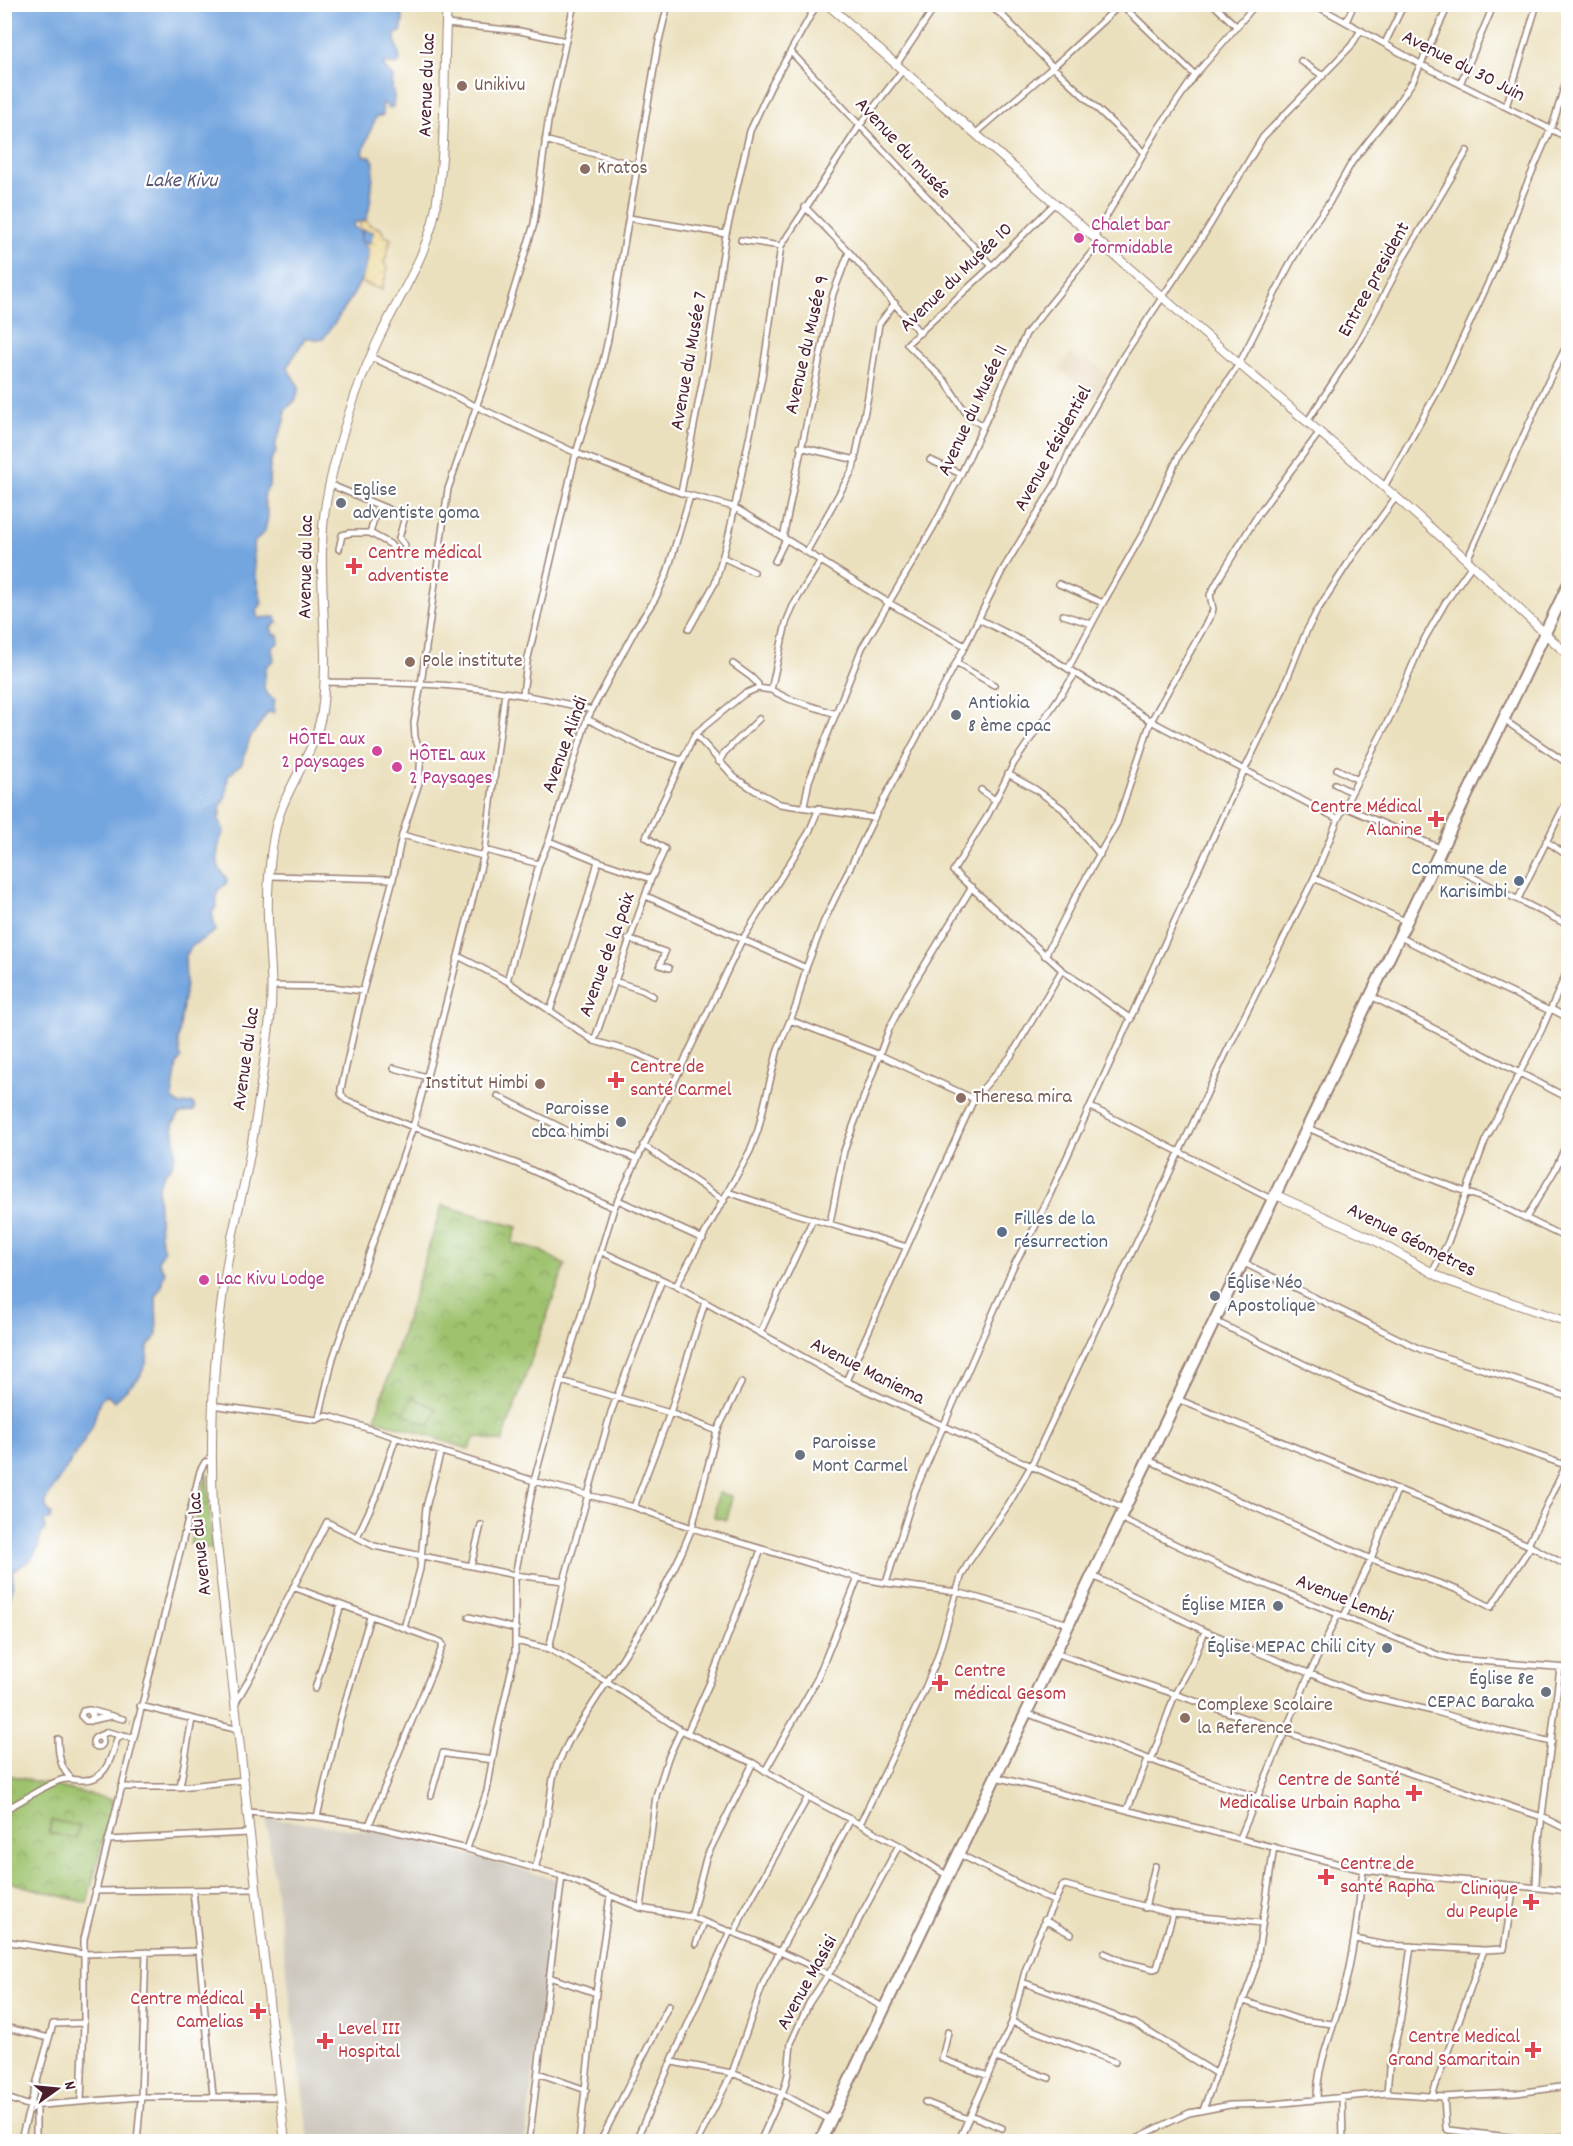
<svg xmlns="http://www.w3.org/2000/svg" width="1573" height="2146" viewBox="0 0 1573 2146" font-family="Dekko,sans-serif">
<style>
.built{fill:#e3d2b4}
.industrial{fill:#c9c3b8}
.sand{fill:url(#sand-dots);stroke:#9c7c64;stroke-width:1.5}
.park{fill:url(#park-crowns);stroke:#74704c;stroke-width:1.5}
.pitch{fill:#9ec26d;stroke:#74704c;stroke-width:1.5}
.water{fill:#73a5df;stroke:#5e6285;stroke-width:1.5}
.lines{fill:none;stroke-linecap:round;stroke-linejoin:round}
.street-tunnel{stroke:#cbb9a0;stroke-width:5;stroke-dasharray:5 2.5;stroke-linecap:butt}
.street-casing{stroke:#9a8074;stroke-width:8}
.secondary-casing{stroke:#9a8074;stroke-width:10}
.highway-casing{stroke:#9a8074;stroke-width:14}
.street{stroke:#fff;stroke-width:5}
.secondary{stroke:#fff;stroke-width:8}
.highway{stroke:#fff;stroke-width:10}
.education-dot{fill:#8d6e63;stroke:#fff;stroke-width:2}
.hotel-dot{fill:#d1479c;stroke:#fff;stroke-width:2}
.worship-dot{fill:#6b7280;stroke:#fff;stroke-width:2}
.health-dot{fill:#e0444e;stroke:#fff;stroke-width:2}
.service-dot{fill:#5c6f8a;stroke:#fff;stroke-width:2}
.labels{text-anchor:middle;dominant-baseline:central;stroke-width:4.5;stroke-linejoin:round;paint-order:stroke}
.street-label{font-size:20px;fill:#4a1f2b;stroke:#fff}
.education-label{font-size:20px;fill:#785e54;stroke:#fff;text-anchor:start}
.hotel-label{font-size:20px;fill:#b23c85;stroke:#fff;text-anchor:start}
.worship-label{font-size:20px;fill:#5b616d;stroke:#fff;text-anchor:start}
.health-label{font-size:20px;fill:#be3a42;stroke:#fff;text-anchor:start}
.service-label{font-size:20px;fill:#4e5e75;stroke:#fff;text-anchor:end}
.water-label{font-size:21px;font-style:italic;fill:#5a5573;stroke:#fff}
</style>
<defs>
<pattern id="sand-dots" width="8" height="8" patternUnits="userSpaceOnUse" patternTransform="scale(1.5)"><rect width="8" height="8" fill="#eeda9e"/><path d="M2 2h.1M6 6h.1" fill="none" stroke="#cebb88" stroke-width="1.8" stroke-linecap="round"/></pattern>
<pattern id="park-crowns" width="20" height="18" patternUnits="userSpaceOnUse" patternTransform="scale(1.5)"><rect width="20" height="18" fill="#9ec26d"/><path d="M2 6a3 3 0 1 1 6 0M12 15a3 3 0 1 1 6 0" fill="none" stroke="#839d5a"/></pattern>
</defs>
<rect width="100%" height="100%" fill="#fff"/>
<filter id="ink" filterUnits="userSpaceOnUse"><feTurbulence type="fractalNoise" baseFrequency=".0167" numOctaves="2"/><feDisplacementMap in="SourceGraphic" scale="12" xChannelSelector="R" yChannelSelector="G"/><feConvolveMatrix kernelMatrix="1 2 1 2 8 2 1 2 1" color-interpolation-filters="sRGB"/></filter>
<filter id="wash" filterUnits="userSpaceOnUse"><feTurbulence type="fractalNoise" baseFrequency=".008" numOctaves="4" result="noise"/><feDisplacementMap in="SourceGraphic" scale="24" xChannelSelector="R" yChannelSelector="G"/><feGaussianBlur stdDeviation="1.35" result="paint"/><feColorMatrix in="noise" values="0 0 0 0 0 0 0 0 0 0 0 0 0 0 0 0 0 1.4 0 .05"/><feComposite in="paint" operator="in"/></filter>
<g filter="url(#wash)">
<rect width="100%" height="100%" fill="#ebe0bd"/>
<path class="built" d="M1070,353l10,8 5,-4 24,18 -15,24 -34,-30z"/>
<path class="industrial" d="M266,1818l137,18 154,44 -32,261h-216z"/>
<path class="sand" d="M367,221l3,4 10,3 5,8 6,3 -7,25 4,3 -6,23 -22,-8 7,-20 1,-12 -6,-9 -2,-19z"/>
<path class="park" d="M442,1205l75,22 -5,16 29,8 24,14 -63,177 -27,-5 -6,12 -94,-30z
M207,1471l5,78 -22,-5z
M4,1774l109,26 -26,103 -82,-22z"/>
<path class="pitch" d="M412,1397l25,12 -7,17 -26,-12z
M718,1493l14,3 -5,24 -13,-3z
M52,1820l27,6 -3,13 -27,-6z"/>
<path class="water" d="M5,4h378l18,6 2,11 -2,11 -6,2c-1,9 5,17 5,28l-4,3 -13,-2 2,5 8,9 -1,10 2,10 -1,10 -5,1 -3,-4h-3l1,11 -7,2c-5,13 -11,24 -13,38l8,2 3,5c-1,10 -3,50 -8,57 -3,3 -10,3 -13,4l1,5 7,2v9l2,-9 10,2 -3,11 -9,-2 7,8c1,30 -28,66 -45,90 -6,3 -11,-3 -18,-1l-17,28 1,5 10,16 -3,13 -11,10v10l-9,22v10l-6,10 -1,24 -4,7 -1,6 4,17 -3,15 -12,13 2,29 7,30 -6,9 3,6 16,-1 3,5 -7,5 2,7 5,1 1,7 -7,6 2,12 -8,7 -2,21 2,5 9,7c-2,5 0,9 -2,13l-5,-1 -18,26 -8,25 -14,13 -2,20 -6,12 1,6 -3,3 6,14c-5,10 -10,29 -3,40 2,3 5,5 6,9l-1,4 -8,6 -2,17 -4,5 4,19 -24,15 -7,11 1,26 -8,58 3,17 -4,6 -5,34 8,7 13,-2 2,6 -1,2 -15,3 -6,11 3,24 -1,6 -4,12 -6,5 -7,16 2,48 4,15 -6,10 7,12 -3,6v7l-6,9 1,41 -9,10 -1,15 -8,17 -25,24 -7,-7 -7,5 -7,24 -7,14 -41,63 1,6 6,8 -3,5 -5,1 1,8c-6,6 -5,15 -9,23 -5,10 -14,13 -23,19 -1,11 1,25 -8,35z"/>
</g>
<g filter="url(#ink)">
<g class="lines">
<path class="street-tunnel" d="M123,1719l8,3"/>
<defs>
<path id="street" d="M574,4l-26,118 -14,102 -44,143 -42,122 -27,195 -7,39 1,15 6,15 -2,30 -17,52 -9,44 -30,112 -22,98v5l5,6 67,27 105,37 96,44
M987,4l15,11 51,52 91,86
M1121,4l74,71
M1213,4l24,23
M1313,4l33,18 76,43 146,73
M1346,22l8,-18
M446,24l74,7 46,10
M1385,43l19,-39
M791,52l201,214
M1301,61l22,15
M896,65l41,-61
M1460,84l34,-80
M1506,107l31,-103
M975,134l78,-67 68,-63
M545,140l92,26
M805,207l44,45 71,81
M629,218l97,16
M1094,237l64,-108 37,-54 61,-71
M741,240l40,6
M371,357l205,96 105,40 53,14 155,96 76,43
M1307,422l54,-83 43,-82 63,-106
M983,426l-15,-10 -23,-35 -38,-37 85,-78 62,-62
M800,447l56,13
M930,460l31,14
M329,484l73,31 2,5 -5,18
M1384,487l57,-102 56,-121 26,-71 31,-72 14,-47
M681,493l25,-130 20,-129 24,-103 21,-45 46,-82
M378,505l-8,28 20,11
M783,538l50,-244 16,-42
M390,544l7,9 7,-2 1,-6 -6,-7
M339,549l3,-14 8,-2h20
M807,551l46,-82 15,-73 11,-72 16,-21
M722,557l32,15
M1467,560l81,-178 20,-39
M775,561l11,-22
M1059,584l44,19
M1558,605l10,5
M1063,615l29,9
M979,619l53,27 119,75 187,98
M689,629l26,-46 14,-49 33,-157 19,-131 79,-121 42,-54
M956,663l38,22
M733,664l18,13 7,7v4
M1068,669l35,-66 40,-70 37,-80 59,-89 53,-104 16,-27 21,-30 23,-41 40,-51 21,-30 36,-77
M1075,674l-61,89 -26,52 -35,56 109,99 69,49
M324,682c32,1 64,0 96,2 58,2 116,12 172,26
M771,690l18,9 47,15
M523,694l4,-32 49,-209 24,-78 8,-36 50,-294 10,-41
M587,719l58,29 36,12
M1504,720l64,44
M695,734l39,43 20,13 26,14 94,14
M719,762l5,-9 35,-34
M1337,769l21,11
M1008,774l27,15 28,20 37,46
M1335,784l16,8
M981,790l14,10
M804,806l5,-25 53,-133 72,-122 27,-52 65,-140 74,-92
M1345,807l97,42
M402,835l81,21
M549,841l49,20 53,18 -57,162
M1546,841l22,15
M485,850l54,14
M1437,859l131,66
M270,876l123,3
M1314,878l93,44
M651,879l14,-30 -19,-12 49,-103 49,-40 14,-6 13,2 15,-67 7,-17 28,-46
M646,896l160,72
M1518,899l50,-101
M1400,937l95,48 55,26
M628,939l37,13 -5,13 9,3
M458,956l49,25 87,60 42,12 42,19
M1045,956l28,-55 44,-78 34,-102 61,-108 1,-4 -3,-14 11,-20 38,-62 60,-80
M507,981l32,-117 10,-23 38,-122 49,-91 19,-29 12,-26 23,-77
M614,981l28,9 11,6
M273,986l59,1 31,4
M1371,996l197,102
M1551,1009l17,9
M550,1011l37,-110 11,-40
M790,1020l88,34 96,45
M394,1068l33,9
M498,1096l72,36 67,27
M1091,1107l182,93
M1308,1128l76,33 111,42 73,36
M643,1145l81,56
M728,1192c59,21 120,37 179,55
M618,1200l85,39
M1526,1218l29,-48 13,-29
M830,1223l14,-72 45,-122 18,-35 65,-107
M602,1252l74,34 170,95 279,128
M1244,1263l176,86 148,48
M1432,1273l16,-31 37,-101 57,-112 26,-60
M676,1286l74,-135 8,-21 20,-81 18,-43 10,-38 18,-47 50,-103 91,-172 37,-75 53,-87 15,-34 54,-95 81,-122 58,-96 88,-91 10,-16
M1215,1321l140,68 50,20 163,57
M760,1333l53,-114
M561,1381l109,32 47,18
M846,1381l128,-282 37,-43 51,-86
M1177,1399l286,117 65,29 40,21
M212,1405l104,15 9,-4 7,1 202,64 100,26 58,21 166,50 28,5 71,9 112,32
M319,1418l14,-60 80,-231 24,-88 48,-189 20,-158
M1148,1460l223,99 87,31 33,17 40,-61
M634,1507l36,-94 35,-111
M1120,1518l107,51 211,86 16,4 114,9
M357,1537l20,-43 19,-57
M1528,1545l40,-84
M471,1566l10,-41
M1093,1576l112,55 158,64 70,16 70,20 49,11
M886,1583l29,-92 99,-226 21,-38 195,-427 51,-106 24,-60 12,-23 35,-54 44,-60
M293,1587l148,55 2,3 -74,180
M1344,1616l27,-57 26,-69
M469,1617l47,12
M404,1628l16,-59 6,-62 15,-56
M516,1641l33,8 13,7 44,25 75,49 72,33 55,34 91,48 49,31
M549,1649l15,-68 47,-169 51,-132
M1055,1653l230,79 257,85 26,13
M315,1689l26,-84
M236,1702l19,-33 9,-25 63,-122 47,24 141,29 49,6
M140,1706l99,24
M90,1710l33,9
M1026,1713l184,69 81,26
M90,1721l3,-5 -4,-6 -6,1 -2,5 5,5h2l24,-5
M687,1733l23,-51 51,-132
M93 1742a5 5 0 1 1 10 0a5 5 0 1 1-10 0Z
M96,1737l12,-5 15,4
M58,1739c0,13 2,29 12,38
M1151,1761l24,-67 17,-31 13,-32
M765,1771l52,-92 41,-101
M996,1777l367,93 205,21
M121,1787h59l64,-7
M180,1787l12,-68
M431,1795l12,-42c16,4 32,4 49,7
M4,1810c19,-9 36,-22 54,-29 9,-4 14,-1 23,-1 25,2 30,-22 36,-41l6,-3 10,2
M1127,1810l20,-50
M247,1812l70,5 52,8 98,24 95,27 79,32 50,9 67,25 60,27 66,39
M317,1817l23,-98 30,-102
M860,1824l64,-133 13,-32 24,-82 7,-14 40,-58 23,-39 196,-415 87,-173 24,-59 55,-108 28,-66 24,-42 27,-38
M1240,1838l69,-163 29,-61
M108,1840l141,-7
M467,1849l20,-58 10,-58 18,-79v-79l19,-94 27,-100 53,-173 128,-268 67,-108 10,-24
M959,1854l94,47
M535,1869l11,-42 7,-49 4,-13 12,-24 83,-129 29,-58 11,-26 25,-97 24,-48
M1536,1888l1,-31 23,-189
M193,1890l20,205
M95,1891l160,-2
M641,1908l15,-112 12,-38 13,-28
M1145,1908l10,-42
M691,1917l15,-59 47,-95
M1044,1920l27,14
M735,1933l8,-20 65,-116
M1355,1939l31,6 98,5 20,-1 10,-63
M4,1941l79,13 116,-3
M696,1944l8,-22
M1104,1953l20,9 30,7 3,-1 16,-54
M549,1977l47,16
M1022,1982l112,41 83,51
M1244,2001l56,19 33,4
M1012,2022l103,40
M4,2027l45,11
M948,2032l-6,27 46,17
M996,2058l53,20
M672,2062l60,11 49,20 49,27
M538,2073l48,17
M1387,2093l2,-24 11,-46 11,-77
M1432,2096l52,-146
M4,2097l26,9 111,-9h139
M1342,2097l1,45
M1444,2097l2,31 2,2 87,10 33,-4
M1317,2100c0,-38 17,-71 26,-107 11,-41 15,-82 20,-123
M81,2101l3,-78v-84l116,-468 5,-9 6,-1
M925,2102l43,17
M1203,2110l53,-144 18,-119
M970,2115l32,13
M36,2135v-29
M20,2142l33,-118 31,-1
M137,2142l4,-45 5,-145
M529,2142l33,-266
M579,2142l17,-149 14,-97
M600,2142l69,-137
M635,2142l95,-211
M697,2142l35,-69 32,-92 87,-162
M760,2142l25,-56 3,-12 3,-31 18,-40 37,-55 13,-29 40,-74
M958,2142l54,-120 13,-51 12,-33 25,-52 3,-1 108,29 89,9
M1128,2142l61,-29 41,-8 43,-1 114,-11 57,4 31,-2 42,-2 51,-7"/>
<path id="secondary" d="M827,4l412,360 157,133 71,63 101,95
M1276,1195l93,42 76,43 123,42
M285,2142l-72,-632c-3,-77 0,-155 12,-232 4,-33 13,-66 20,-98 11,-53 18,-108 25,-161 4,-34 -1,-66 -2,-101 -1,-26 2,-66 8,-92 10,-40 40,-74 46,-115 10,-74 -10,-150 7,-224 11,-50 27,-100 49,-147 19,-39 44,-77 55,-119 16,-71 9,-145 14,-217"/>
<path id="highway" d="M820,2142l748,-1557"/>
</defs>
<use href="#street" class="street-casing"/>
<use href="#secondary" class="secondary-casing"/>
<use href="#highway" class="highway-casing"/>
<use href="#street" class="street"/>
<use href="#secondary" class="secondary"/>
<use href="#highway" class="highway"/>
</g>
</g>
<g class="education-dot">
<circle cx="462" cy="86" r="6"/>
<circle cx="585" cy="169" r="6"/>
<circle cx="410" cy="662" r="6"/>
<circle cx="540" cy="1084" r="6"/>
<circle cx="961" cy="1098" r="6"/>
<circle cx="1185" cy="1718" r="6"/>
</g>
<g class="hotel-dot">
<circle cx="1079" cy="238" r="6"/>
<circle cx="377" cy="751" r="6"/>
<circle cx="397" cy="767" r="6"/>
<circle cx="204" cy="1280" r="6"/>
</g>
<g class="worship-dot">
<circle cx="341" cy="503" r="6"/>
<circle cx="956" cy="715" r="6"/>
<circle cx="621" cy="1122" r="6"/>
<circle cx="1215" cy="1296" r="6"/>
<circle cx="800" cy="1455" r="6"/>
<circle cx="1278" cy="1606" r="6"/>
<circle cx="1387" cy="1648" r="6"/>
<circle cx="1546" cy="1692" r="6"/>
</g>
<g class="health-dot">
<path d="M351 557h6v6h6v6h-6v6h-6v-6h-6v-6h6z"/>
<path d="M1433 810h6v6h6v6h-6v6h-6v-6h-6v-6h6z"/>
<path d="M613 1071h6v6h6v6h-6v6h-6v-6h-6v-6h6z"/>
<path d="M937 1674h6v6h6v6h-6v6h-6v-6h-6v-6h6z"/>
<path d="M1411 1784h6v6h6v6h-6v6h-6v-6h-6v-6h6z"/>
<path d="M1323 1868h6v6h6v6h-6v6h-6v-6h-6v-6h6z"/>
<path d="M1528 1893h6v6h6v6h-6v6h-6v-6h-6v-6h6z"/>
<path d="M255 2002h6v6h6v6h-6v6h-6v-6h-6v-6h6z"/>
<path d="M322 2032h6v6h6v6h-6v6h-6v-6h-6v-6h6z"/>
<path d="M1530 2041h6v6h6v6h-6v6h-6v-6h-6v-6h6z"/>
</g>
<g class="service-dot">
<circle cx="1519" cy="881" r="6"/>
<circle cx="1002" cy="1232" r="6"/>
</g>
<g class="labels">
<g class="street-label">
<text transform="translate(1463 67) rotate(27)">Avenue du 30 Juin</text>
<text transform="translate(428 85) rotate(-88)">Avenue du lac</text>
<text transform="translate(902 149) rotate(47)">Avenue du musée</text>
<text transform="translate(957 278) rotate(-44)">Avenue du Musée 10</text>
<text transform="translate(1375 280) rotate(-61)">Entree president</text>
<text transform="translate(808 345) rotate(-77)">Avenue du Musée 9</text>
<text transform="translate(690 361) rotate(-80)">Avenue du Musée 7</text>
<text transform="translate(974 411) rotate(-65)">Avenue du Musée 11</text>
<text transform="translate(1054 449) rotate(-61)">Avenue résidentiel</text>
<text transform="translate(307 567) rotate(-89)">Avenue du lac</text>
<text transform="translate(566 745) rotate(-70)">Avenue Alindi</text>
<text transform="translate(608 955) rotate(-70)">Avenue de la paix</text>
<text transform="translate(247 1059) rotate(-82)">Avenue du lac</text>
<text transform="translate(1411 1241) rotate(27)">Avenue Géometres</text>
<text transform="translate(867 1372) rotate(27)">Avenue Maniema</text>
<text transform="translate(201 1544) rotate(-96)">Avenue du lac</text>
<text transform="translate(1344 1600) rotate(22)">Avenue Lembi</text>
<text transform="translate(808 1983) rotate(-61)">Avenue Masisi</text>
</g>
<g class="education-label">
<text x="474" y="86">Unikivu</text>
<text x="597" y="169">Kratos</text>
<text x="422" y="662">Pole institute</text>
<text x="528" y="1084" text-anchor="end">Institut Himbi</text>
<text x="973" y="1098">Theresa mira</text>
<text x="1197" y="1706">Complexe Scolaire<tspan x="1197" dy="23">la Reference</tspan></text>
</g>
<g class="hotel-label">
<text x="1091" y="226">Chalet bar<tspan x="1091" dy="23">formidable</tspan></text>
<text x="365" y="740" text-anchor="end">HÔTEL aux<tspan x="365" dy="23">2 paysages</tspan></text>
<text x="409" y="756">HÔTEL aux<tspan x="409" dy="23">2 Paysages</tspan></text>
<text x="216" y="1280">Lac Kivu Lodge</text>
</g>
<g class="worship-label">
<text x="353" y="491">Eglise<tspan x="353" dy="23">adventiste goma</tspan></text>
<text x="968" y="704">Antiokia<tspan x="968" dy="23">8 ème cpac</tspan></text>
<text x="609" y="1110" text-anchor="end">Paroisse<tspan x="609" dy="23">cbca himbi</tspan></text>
<text x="1227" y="1284">Église Néo<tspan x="1227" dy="23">Apostolique</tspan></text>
<text x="812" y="1444">Paroisse<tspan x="812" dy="23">Mont Carmel</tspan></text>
<text x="1266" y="1606" text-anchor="end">Église MIER</text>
<text x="1375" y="1648" text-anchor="end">Église MEPAC Chili City</text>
<text x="1534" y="1680" text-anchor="end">Église 8e<tspan x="1534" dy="23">CEPAC Baraka</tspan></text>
</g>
<g class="health-label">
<text x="368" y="554">Centre médical<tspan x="368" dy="23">adventiste</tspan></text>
<text x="1422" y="808" text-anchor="end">Centre Médical<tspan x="1422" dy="23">Alanine</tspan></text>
<text x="630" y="1068">Centre de<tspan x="630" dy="23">santé Carmel</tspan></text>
<text x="954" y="1672">Centre<tspan x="954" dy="23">médical Gesom</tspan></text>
<text x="1400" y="1781" text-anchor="end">Centre de Santé<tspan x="1400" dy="23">Medicalise Urbain Rapha</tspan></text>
<text x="1340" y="1865">Centre de<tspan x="1340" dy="23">santé Rapha</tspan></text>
<text x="1518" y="1890" text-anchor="end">Clinique<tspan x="1518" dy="23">du Peuple</tspan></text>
<text x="244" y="2000" text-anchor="end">Centre médical<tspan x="244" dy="23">Camelias</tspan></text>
<text x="338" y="2030">Level III<tspan x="338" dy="23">Hospital</tspan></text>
<text x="1520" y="2038" text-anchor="end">Centre Medical<tspan x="1520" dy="23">Grand Samaritain</tspan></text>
</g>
<g class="service-label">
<text x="1507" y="870">Commune de<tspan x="1507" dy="23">Karisimbi</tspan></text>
<text x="1014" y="1220" text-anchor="start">Filles de la<tspan x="1014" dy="23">résurrection</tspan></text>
</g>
<g class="water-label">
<text x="181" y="182">Lake Kivu</text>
</g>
</g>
<rect width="1573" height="2146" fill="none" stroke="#fff" stroke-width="24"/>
<g transform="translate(57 2089) rotate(75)" stroke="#ffffff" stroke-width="4.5" paint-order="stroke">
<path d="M0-4.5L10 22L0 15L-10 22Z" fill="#4a1f2b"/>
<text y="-9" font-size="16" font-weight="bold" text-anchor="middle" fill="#4a1f2b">N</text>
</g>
</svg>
